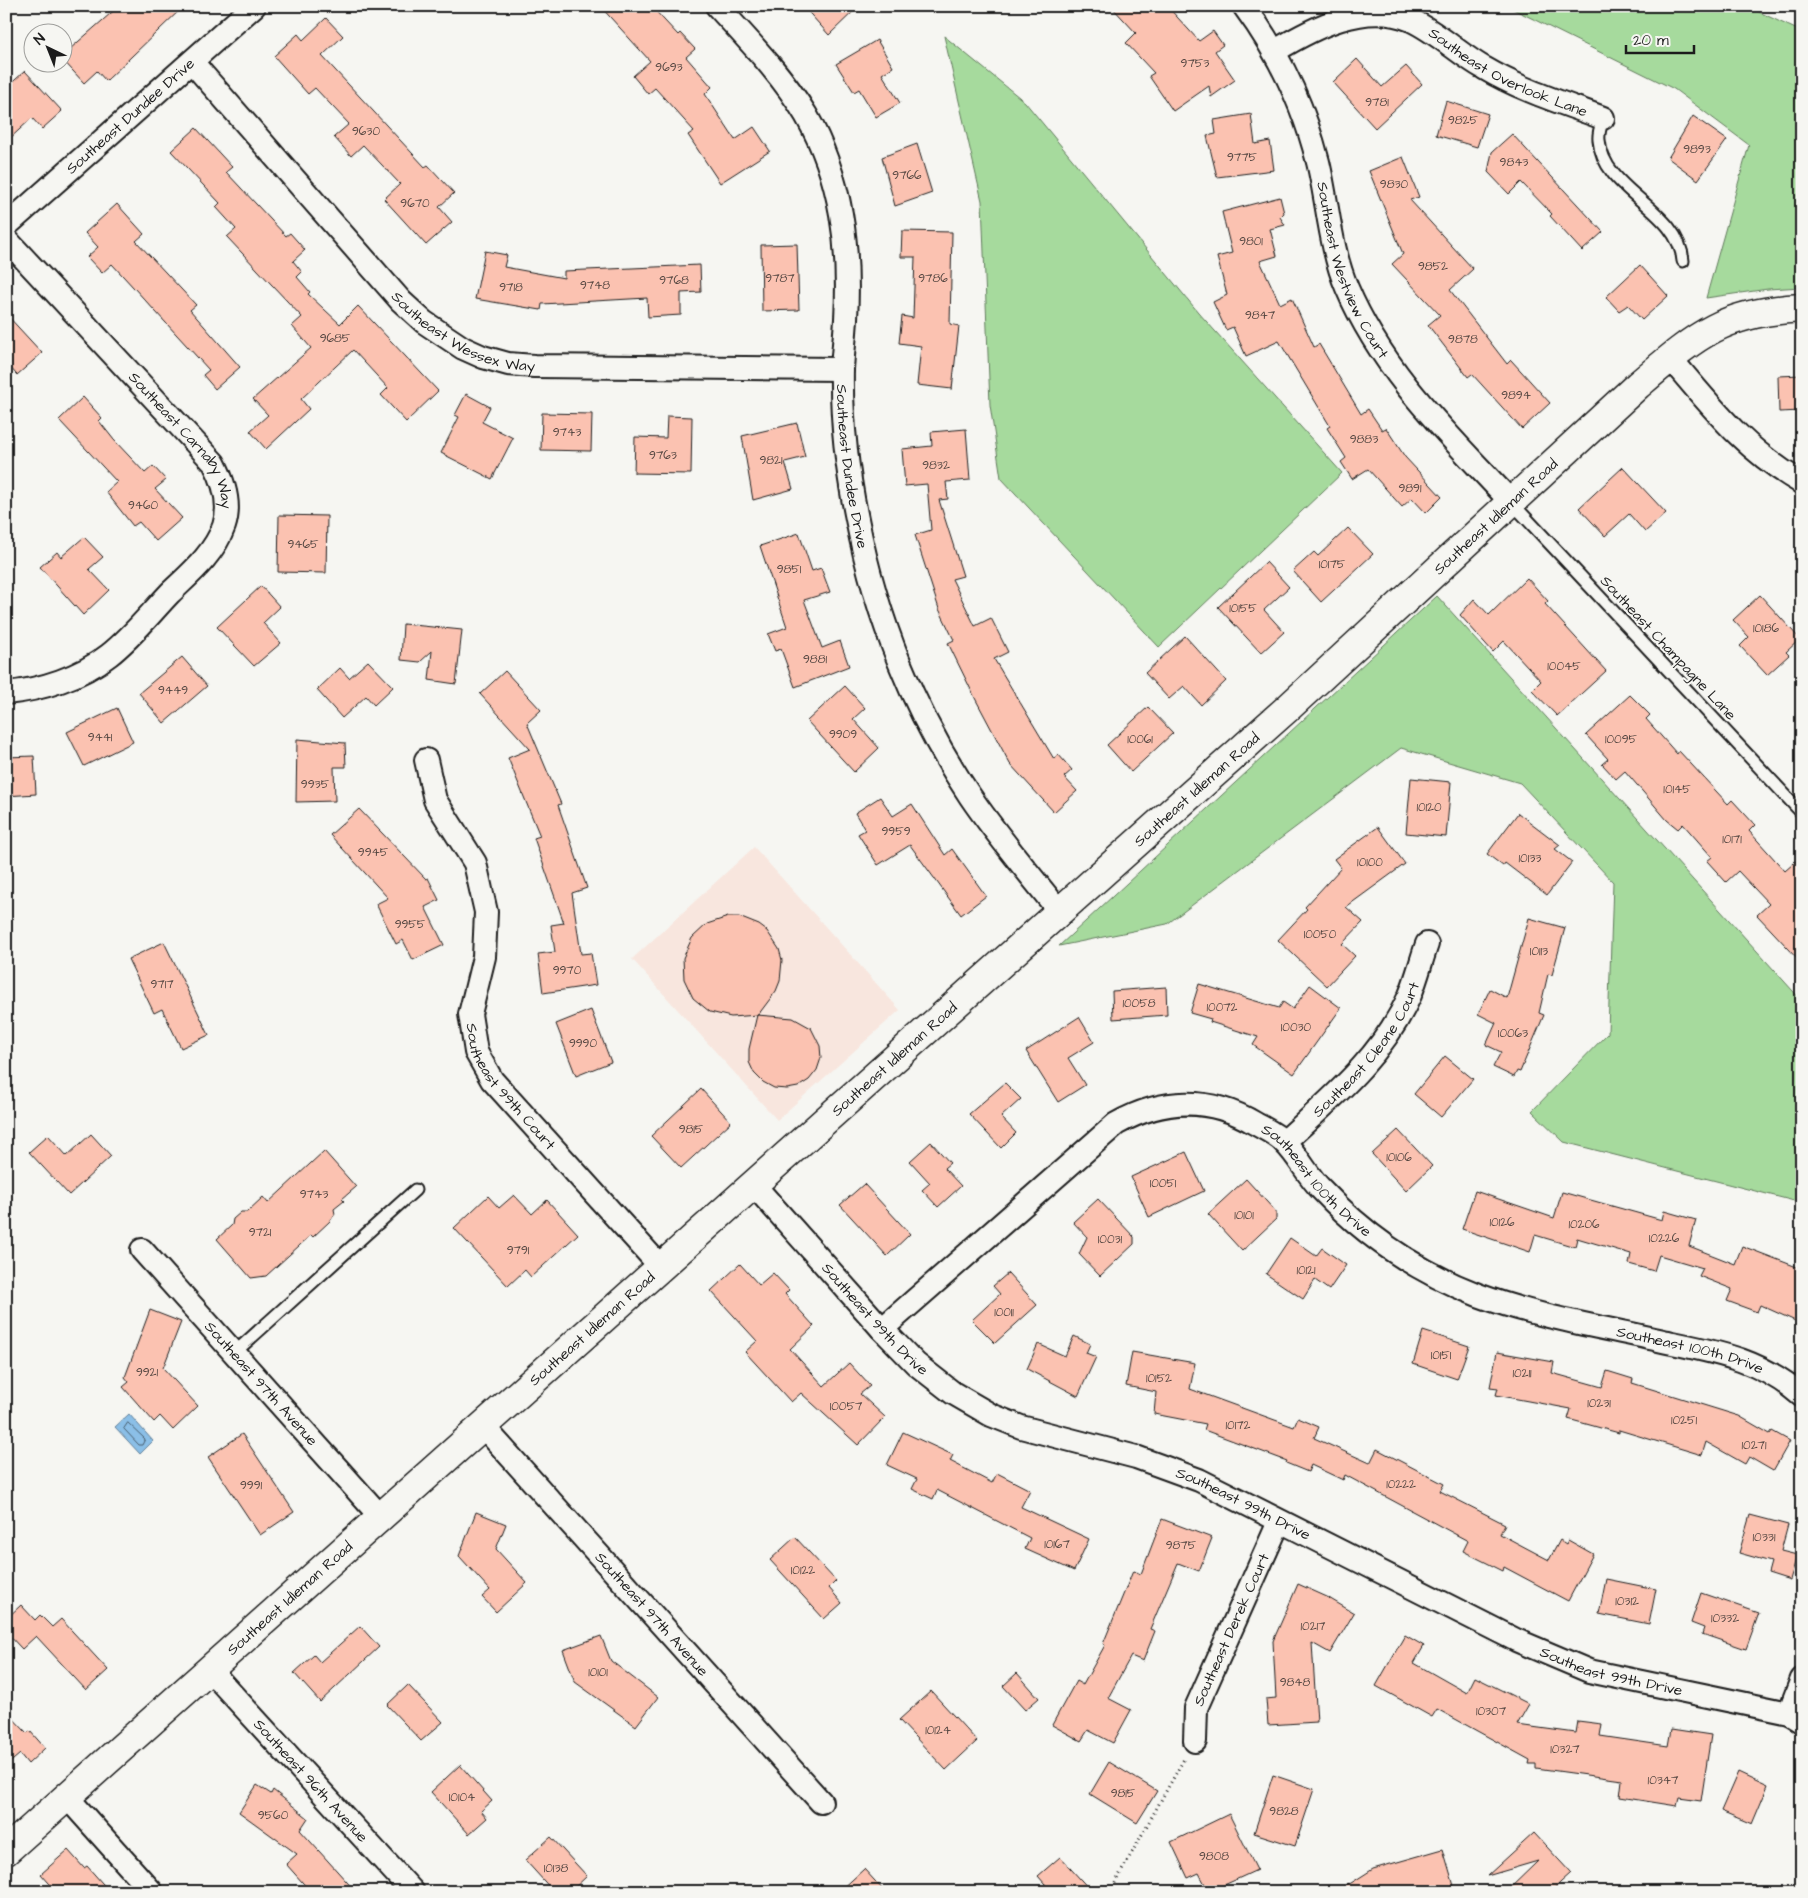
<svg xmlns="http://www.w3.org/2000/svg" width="1808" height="1898" viewBox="0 0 1808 1898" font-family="'Architects Daughter',sans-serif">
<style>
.built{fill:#f8e6de}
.green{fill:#a6da9d;stroke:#617b5c}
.water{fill:#8bbfe7;stroke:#5f7e96}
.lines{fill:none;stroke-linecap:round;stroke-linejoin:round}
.shore{stroke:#485d6d;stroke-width:1}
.building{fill:#fbc2b1;stroke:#1c1c1c}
.service-casing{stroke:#1c1c1c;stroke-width:15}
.minor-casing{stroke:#1c1c1c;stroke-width:26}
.secondary-casing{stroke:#1c1c1c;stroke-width:31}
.path{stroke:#1c1c1c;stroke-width:3;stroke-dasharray:1 4;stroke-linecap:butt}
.service{stroke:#f6f6f2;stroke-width:11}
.minor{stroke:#f6f6f2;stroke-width:22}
.secondary{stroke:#f6f6f2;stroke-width:28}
.labels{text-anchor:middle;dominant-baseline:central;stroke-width:4;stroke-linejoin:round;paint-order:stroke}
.number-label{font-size:12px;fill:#544641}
.street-label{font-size:15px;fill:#1c1c1c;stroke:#f6f6f2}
</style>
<rect width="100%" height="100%" fill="#f6f6f2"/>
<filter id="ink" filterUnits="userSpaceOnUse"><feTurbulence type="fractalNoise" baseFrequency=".02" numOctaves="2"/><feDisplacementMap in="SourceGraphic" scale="10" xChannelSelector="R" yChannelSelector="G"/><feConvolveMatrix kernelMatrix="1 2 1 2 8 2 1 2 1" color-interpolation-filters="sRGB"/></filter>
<g filter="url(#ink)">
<path class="built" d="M754,847l146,163 -123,110 -145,-161z"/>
<path class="green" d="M1507,6h239l56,26v255l-34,2 -62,9 43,-153 -75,-56z
M944,36l81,66 173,210 144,161 -183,174 -158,-169 -11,-73 -8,-204z
M1437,596l365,405v202l-238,-61 -32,-31 76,-78 5,-151 -93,-99 -119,-35 -234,176 -108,22z"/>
<path class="water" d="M129,1414l24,27 -13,13 -25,-27z"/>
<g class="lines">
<path class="shore" d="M128,1423l17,16 -3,6h-3l-15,-16z"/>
</g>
<path class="building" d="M119,6h65l-78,75 -9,-10 -13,12 -22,-24v-3z
M600,6h51l27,29 2,-2 15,16 -9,8 26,30 -7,7 30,46 19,-13 16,24 -50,32 -32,-48 6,-4 -39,-43 -7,6 -15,-18 17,-15z
M803,6h56l-30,29z
M1111,6h56l32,35 14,-10 10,14 -8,6 20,29 -24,17 -2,-11 -36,25 -24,-35 5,-3 -28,-30 10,-10z
M326,18l17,18 -21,20 103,111 3,-2 26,28 -15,14 13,15 -26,23 -42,-46 16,-15 -37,-39 -12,11 -17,-19 15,-13 -34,-36 -7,6 -34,-38 24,-22 5,6z
M877,40l16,27 -11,7 18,29 -24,14 -17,-28 -5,3 -18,-28z
M1357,59l25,28 24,-21 16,18 -47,44 -42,-46z
M25,71l37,40 -20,18 -10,-11 -26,24v-54z
M1446,101l42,13 -11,33 -41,-12z
M1251,114l4,30 15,-3 4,29 -57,7 -10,-41 9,-2 -2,-14z
M1693,116l34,24 -29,40 -30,-22z
M196,128l36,39 -6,5 60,64 4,-3 15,17 -12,11 9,11 -5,5 13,15 -2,2 32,30 18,-18 80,85 -32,31 -25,-27 7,-7 -35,-38 -52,49 8,10 -43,40 -16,-18 18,-16 -15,-16 58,-51 -19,-22 10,-9 -75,-80 9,-8 -20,-22 4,-4 -49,-52z
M1512,134l91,98 -21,19 -32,-35 2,-2 -31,-32 -12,12 -21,-22 4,-20z
M917,144l15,49 -37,13 -13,-49z
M1403,157l16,40 -9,3 63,69 -23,21 57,74 4,-4 39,43 -28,26 -50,-55 -4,3 -40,-52 12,-10 -48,-51 11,-10 -34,-83z
M1280,197l4,16 -4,4 5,8 -15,4 7,27 -17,5 20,43 12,-6 22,49 5,-3 42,70 7,-5 14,21 4,-2 19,29 37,40 -16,16 -14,-15 -10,9 -34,-38 -16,10 -11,-17 5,-4 -19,-30 3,-2 -51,-85 -33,15 -13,-29 -7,3 -13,-28 14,-7 -10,-38 15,-4 -10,-41z
M117,204l27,30 -8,7 60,64 -6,5 50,57 -25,22 -12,-14 6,-5 -97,-106 -10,9 -15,-16 11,-10 -13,-14z
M902,231l50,1 -2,92 9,2 -7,63 -35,-4 4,-39 -22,-3 3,-27 11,2 2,-61h-14z
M797,244l2,66 -37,1 -1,-66z
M485,251l22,4 -3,12 60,11v-7l136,-6 1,27 -20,1v22l-33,2 -1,-19 -105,6 -1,6 -66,-11z
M1640,265l28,31 -26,24 -14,-15 -9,6 -13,-14z
M6,314l36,39 -25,22 -11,-12z
M1802,375v36l-23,1 -1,-36z
M466,394l24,13 -8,15 31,16 -21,41 -51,-26 18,-36 -4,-2z
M83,397l19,21 -3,3 15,19 31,33 8,-7 13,14 -11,9 27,29 -26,23 -17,-19 -6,4 -27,-34 11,-10 -58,-62z
M542,413l50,1 -1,37 -50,-1z
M667,416l25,1 -1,57 -57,-1 1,-36 31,1z
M797,423l8,34 -20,5 8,27 -40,11 -11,-64z
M966,429l4,51 -24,2 2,17 -9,1 24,76 -11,3 23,47 16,-8 17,34 -14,7 60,100 4,-5 14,16 -8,7 13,14 -23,21 -44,-48 -34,-64 -28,-57 6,-3 -15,-31 -24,-74 16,-5 -4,-46 -22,2 -3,-37 30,-3 -1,-14z
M1623,467l43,46 -21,19 -16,-18 -24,22 -26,-28z
M279,515l48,1 -1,57 -48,-1z
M1348,528l25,26 -52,48 -28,-31 21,-19 4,4z
M799,533l13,38 9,-3 9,24 -26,8 18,48 18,-7 9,25 -54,21 -14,-38 -6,2 -7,-17 19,-7 -27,-81z
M84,537l19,20 -14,12 20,21 -26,25 -43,-48 17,-15 4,5z
M1266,562l23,25 -25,23 20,22 -23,21 -43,-46z
M1527,578l21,23 -3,3 61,67 -49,45 -25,-26 9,-9 -37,-40 -11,11 -33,-37 14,-16 15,16z
M261,586l19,21 -17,16 18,20 -27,23 -37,-39z
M1760,595l40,44 -14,13 3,3 -22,20 -27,-29 9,-9 -16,-17z
M403,624l59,6 -6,54 -27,-4 3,-29 -12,11 -19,-2z
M1185,636l41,45 -25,24 -17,-19 -15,13 -24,-26z
M182,657l25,29 -43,37 -25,-30z
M368,661l25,26 -19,18 -8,-9 -24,22 -25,-28 23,-22 9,10z
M505,671l36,39 -14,13 34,81 -3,1 29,83 -15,5 9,61 10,-1 5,32 -53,8 -5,-39 17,-2 -4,-27 13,-2 -30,-85 6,-2 -32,-78 22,-9 -50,-55z
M845,686l20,22 -12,11 26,29 -25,24 -47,-51z
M1630,695l20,20 -4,4 31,35 2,-3 49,53 4,-4 23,25 -6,6 36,40 17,-15v107l-45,-48 12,-11 -31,-33 -12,11 -19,-21 5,-4 -29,-33 -5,5 -11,-9 -42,-49 -9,8 -14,-15 6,-5 -22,-24z
M1148,707l25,26 -42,39 -24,-27z
M117,708l16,34 -49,24 -17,-34z
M297,739l48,4 1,24h-12l1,34 -39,1z
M34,756l2,38 -30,2v-39z
M1411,778l40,4 -5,55 -40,-4z
M880,797l13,19 19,-12 33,51 7,-6 34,47 -25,19 -51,-70 -32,20 -20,-31 7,-4 -10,-17z
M359,809l67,70 2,-1 11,22 -14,7 19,38 -31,15 -10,-20 -7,4 -20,-40 12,-6 -58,-63z
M1518,813l42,32 -5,4 17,13 -25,33 -42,-32 -2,3 -16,-12z
M1378,827l27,37 -59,43 17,15 -21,22 13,12 -28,30 -49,-46 29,-31 -2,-2 36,-39 -7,-9z
M728,917h11l20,8 8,6 12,18 3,11 -2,21 -4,10 -18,24 -27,2 -21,-5 -17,-14 -9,-19 -1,-21 9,-20 15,-14z
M1529,918l36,10 -13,47 -4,-1 -9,39 5,2 -24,57 -3,-1 -3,6 -21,-10 8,-15 -15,-7 10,-22 -18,-9 12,-25 17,9z
M164,942l45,93 -28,13 -19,-39 -8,4 -26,-54z
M1199,984l80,24 4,-6 10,7 17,-24 31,23 -47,66 -41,-29 5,-8 -48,-15 1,-3 -21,-6z
M1166,987l1,28 -54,4 -1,-28z
M591,1010l20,52 -35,14 -20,-52z
M757,1015l36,3 18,10 9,18 1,12 -4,12 -8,10 -11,7 -11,2 -13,-1 -11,-6 -9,-9 -5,-11v-13z
M1079,1017l15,25 -26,16 17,27 -27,17 -32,-51z
M1445,1056l28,23 -32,38 -27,-23z
M1005,1083l16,16 -20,18 15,16 -15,15 -32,-34z
M701,1089l30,33 -50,46 -30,-32z
M1398,1130l34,36 -26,25 -34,-37z
M91,1134l20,22 -42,39 -40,-43 19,-17 19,21z
M931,1142l19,21 -6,5 17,18 -23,21 -16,-17 8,-7 -20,-22z
M324,1151l32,36 -14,12 2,2 -10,8 1,5 -5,7 -17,16 -2,-2 -45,41 -15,2 -34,-39 15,-14 1,-6 8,-7h6l16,-15 5,6z
M1186,1152l18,39 -55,26 -18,-40z
M1246,1179l30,33v7l-34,32 -34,-37z
M864,1184l46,50 -23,22 -47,-51z
M1475,1191l79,27 8,-26 100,28 2,-9 32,9 -7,26 46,18 7,-18 60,23v55l-42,-19 -3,7 -30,-11 5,-12 -33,-13 4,-8 -44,-13 -5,16 -25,-7 2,-10 -54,-16 -2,9 -40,-12 -5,17 -68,-23z
M514,1195l18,19 15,-14 31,34 -47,43 -6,-7 -17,16 -54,-58 34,-32 11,12z
M1098,1199l36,38v7l-34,32 -21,-22 8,-17 -14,-15z
M1290,1238l26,18 6,-8 24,17 -17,25 -14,-10 -12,19 -37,-25z
M740,1264l19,21 14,-12 16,17 -4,4 29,32 -24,23 34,37 25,-23 21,23 -10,8 25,23 -27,28 -57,-52 -10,9 -46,-50 12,-11 -46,-50z
M1008,1273l29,32 -42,38 -23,-23 28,-26 -7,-8z
M150,1310l31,12 -18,46 35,38 -25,24 -13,-14 -6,6 -31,-35 6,-5 -4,-5z
M1423,1331l46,15 -12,33 -44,-15z
M1074,1336l16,8 -4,9 10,4 -18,39 -51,-27 11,-25 27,12z
M1132,1352l63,11 -5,26 104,38 4,-9 21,9 -5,11 56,25 7,-14 67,35 -4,7 65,33 -5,10 49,26 11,-20 6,4 2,-4 25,14 -25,47 -64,-34 -1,4 -40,-20 5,-10 -123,-66 -2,5 -32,-15 -3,7 -22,-9 1,-2 -83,-31 2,-6 -52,-10 2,-22 -30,-6z
M1497,1352l57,10 -2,11 50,14 5,-16 26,8 -1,4 107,33 31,18 2,-3 18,10 -17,30 -24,-14 -4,7 -39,-22 -4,13 -83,-25v3l-51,-14 3,-10 -75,-14 2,-7 -8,-1z
M903,1432l50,23 -3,6 42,22 5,-10 33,17 -9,17 68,32 -15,32 -49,-22 5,-11 -93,-48 -4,9 -21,-10 5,-10 -30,-14z
M242,1434l52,78 -34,23 -52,-78z
M476,1512l30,12 -10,25 31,34 -31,29 -14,-15 8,-7 -31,-34z
M1750,1515l38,10 -7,26 16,4 -7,25 -22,-7 3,-11 -32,-9z
M1162,1519l50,19 -13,33 -21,-8 -28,66 5,2 -12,30 -12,-5 -23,42 23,12 -18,33 -25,-13 -7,11 -29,-16 24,-44 7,4 22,-40 -2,-1 30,-73 8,3z
M795,1537l41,44 -7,7 13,15 -18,16 -54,-59z
M1606,1579l50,10 -7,35 -50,-10z
M1298,1584l29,13 27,16 -24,40 -18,-10 5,79 -49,3 -2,-26 10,-1 -3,-57z
M1701,1593l58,20 -13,36 -44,-15 2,-6 -13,-5z
M21,1605l14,15 5,-5 12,12 9,-8 47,51 -22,20 -50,-54 -14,13 -16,-17v-13z
M360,1626l19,21 -59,55 -26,-29 20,-18 6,7z
M1405,1635l19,11 -10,17 53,30 8,-16 54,27 -12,21 59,8 2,-12 24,3 -2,12 68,10 3,-17 40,6 -10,66 -22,-3 -2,8 -57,-9 2,-17 -86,-12v-4h-7l1,-4 -93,-51 -5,8 -56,-31z
M601,1636l10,25 47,36 -22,29 -61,-44 -12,-32z
M1017,1673l22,25 -14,12 -22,-24z
M408,1685l35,37 -22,19 -34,-36z
M931,1691l46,50 -31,29 -47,-50z
M6,1711l21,22 3,-2 15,17 -17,16 -8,-10 -14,12z
M1109,1762l48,29 -20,32 -47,-29z
M460,1765l32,36 -11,10 6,7 -18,16 -38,-42z
M1738,1772l30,14 -16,38 -31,-13z
M1273,1775l41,14 -19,57 -41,-13z
M257,1785l14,9 2,-4 35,28 -8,12 56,62h-45l-25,-28 11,-10 -58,-42z
M1229,1814l28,56 -48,22 -10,-19 -11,5 -17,-36z
M1534,1833l37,40 -21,19h-44l32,-31 -51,15z
M551,1837l36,39 -17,16h-16l-29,-32z
M1443,1849l11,37 -19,6h-98l36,-23z
M68,1850l16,18 3,-2 23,26h-53l-16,-18z
M1060,1857l32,35h-40l-14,-16z
M864,1869l21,23h-46z"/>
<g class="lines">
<defs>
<path id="service" d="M1603,118c-2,7 -5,15 -4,22 4,52 80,69 84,121
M1512,503l290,310
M233,1354l182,-164"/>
<g id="minor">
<path id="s1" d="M717,6c32,35 65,69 89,109 36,63 44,133 40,204 -1,17 -3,34 -4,50 -1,50 5,101 15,150 19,98 57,194 113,277 27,40 59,77 89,115"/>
<path id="s2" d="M1244,6c34,46 60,100 74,156 10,41 12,86 29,126 36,85 103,148 165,215"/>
<path id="s3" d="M1275,51c38,-23 90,-51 136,-31 26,12 48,34 73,48 37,22 79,35 119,50"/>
<path id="s4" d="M192,62l209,239 23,21 39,26 20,9 25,7 26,2 308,3"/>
<path id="s5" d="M6,226l248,-220"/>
<path id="s6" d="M6,239l208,224c10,19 17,42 10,63 -10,28 -33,47 -54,67 -20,21 -39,45 -61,62 -28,22 -68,35 -103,38"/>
<path d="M1670,358c43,50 73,91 132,125"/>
<path id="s7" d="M426,760l9,40 40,63 11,49 -2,45 -14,57 6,38 16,28 168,186"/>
<path id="s8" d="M1284,1142c48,-44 99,-86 126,-147 7,-17 11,-34 17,-51"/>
<path id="s9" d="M753,1184l129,145 34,35 37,29 38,22 30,12 115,30 63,23 317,160 73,31 200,42 13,8"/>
<path id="s10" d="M142,1250l238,266"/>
<path id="s11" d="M882,1329l234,-205c46,-26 94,-28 140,0 9,5 22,11 29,19 14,14 22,32 36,46 44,47 97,83 157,106 59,22 124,32 185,46 53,11 97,18 139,55"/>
<path id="s12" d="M482,1425l339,377"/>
<path id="s13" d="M209,1669l204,223"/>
<path d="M1789,1713l13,-34"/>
<path id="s14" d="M1195,1741l1,-33 83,-186"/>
<path d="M67,1797l85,95"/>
</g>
<g id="secondary">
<path id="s15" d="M6,1851l1283,-1144 349,-322c59,-50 84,-73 164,-77"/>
</g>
</defs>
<use href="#service" class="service-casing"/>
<use href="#minor" class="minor-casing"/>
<use href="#secondary" class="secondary-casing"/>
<path class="path" d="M1110,1892l74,-133"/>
<use href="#service" class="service"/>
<use href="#minor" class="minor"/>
<use href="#secondary" class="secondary"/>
</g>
</g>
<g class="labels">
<g class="number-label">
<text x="1195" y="63">9753</text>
<text x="669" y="67">9693</text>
<text x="1377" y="102">9781</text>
<text x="1463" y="120">9825</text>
<text x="366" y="131">9630</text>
<text x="1697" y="149">9893</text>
<text x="1242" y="157">9775</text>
<text x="1514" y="162">9843</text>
<text x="907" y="175">9766</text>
<text x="1394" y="184">9830</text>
<text x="415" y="203">9670</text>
<text x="1251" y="241">9801</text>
<text x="1433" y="266">9852</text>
<text x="780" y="278">9787</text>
<text x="933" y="278">9786</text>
<text x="674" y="280">9768</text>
<text x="595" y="285">9748</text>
<text x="511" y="287">9718</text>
<text x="1260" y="315">9847</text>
<text x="335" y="338">9685</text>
<text x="1463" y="339">9878</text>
<text x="1516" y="395">9894</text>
<text x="567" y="432">9743</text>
<text x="1364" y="439">9883</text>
<text x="663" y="455">9763</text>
<text x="771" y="460">9821</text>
<text x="936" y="465">9832</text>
<text x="1410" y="488">9891</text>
<text x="143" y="505">9460</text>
<text x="303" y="544">9465</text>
<text x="1332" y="564">10175</text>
<text x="789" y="569">9851</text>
<text x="1243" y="608">10155</text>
<text x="1766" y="628">10186</text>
<text x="815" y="659">9881</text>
<text x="1564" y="666">10045</text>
<text x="173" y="690">9449</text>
<text x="843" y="734">9909</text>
<text x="100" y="737">9441</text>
<text x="1140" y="739">10061</text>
<text x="1621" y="739">10095</text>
<text x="315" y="784">9935</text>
<text x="1677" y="789">10145</text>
<text x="1429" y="807">10120</text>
<text x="896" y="831">9959</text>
<text x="1732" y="839">10171</text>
<text x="373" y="852">9945</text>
<text x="1530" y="858">10133</text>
<text x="1370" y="862">10100</text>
<text x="410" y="924">9955</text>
<text x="1320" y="934">10050</text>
<text x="1539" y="951">10113</text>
<text x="567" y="970">9970</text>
<text x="162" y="984">9717</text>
<text x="1139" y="1003">10058</text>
<text x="1222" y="1007">10072</text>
<text x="1296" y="1027">10030</text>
<text x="1513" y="1033">10063</text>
<text x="583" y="1043">9990</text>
<text x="691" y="1129">9815</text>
<text x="1399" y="1157">10106</text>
<text x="1163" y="1183">10051</text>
<text x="314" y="1194">9743</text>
<text x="1244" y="1215">10101</text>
<text x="1502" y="1222">10126</text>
<text x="1584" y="1224">10206</text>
<text x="260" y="1232">9721</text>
<text x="1664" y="1238">10226</text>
<text x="1110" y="1239">10031</text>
<text x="518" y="1250">9791</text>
<text x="1306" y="1270">10121</text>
<text x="1004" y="1312">10011</text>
<text x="1441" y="1355">10151</text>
<text x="147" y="1372">9921</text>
<text x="1522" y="1373">10211</text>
<text x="1159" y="1378">10152</text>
<text x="1599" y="1403">10231</text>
<text x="846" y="1406">10057</text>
<text x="1684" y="1420">10251</text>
<text x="1238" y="1425">10172</text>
<text x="1754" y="1445">10271</text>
<text x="1401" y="1484">10222</text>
<text x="251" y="1485">9991</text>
<text x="1764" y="1537">10331</text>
<text x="1057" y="1544">10167</text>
<text x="1181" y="1545">9875</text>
<text x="803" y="1570">10122</text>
<text x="1627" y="1601">10312</text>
<text x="1725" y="1618">10332</text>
<text x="1313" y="1626">10217</text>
<text x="598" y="1672">10101</text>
<text x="1295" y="1682">9848</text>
<text x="1491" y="1711">10307</text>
<text x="938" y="1730">10124</text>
<text x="1565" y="1749">10327</text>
<text x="1663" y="1780">10347</text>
<text x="1123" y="1793">9815</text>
<text x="462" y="1797">10104</text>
<text x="1284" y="1811">9828</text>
<text x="273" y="1815">9560</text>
<text x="1214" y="1856">9808</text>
<text x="556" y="1868">10138</text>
</g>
<g class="street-label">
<text stroke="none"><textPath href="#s3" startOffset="256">Southeast Overlook Lane</textPath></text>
<text stroke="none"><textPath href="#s5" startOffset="166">Southeast Dundee Drive</textPath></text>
<text stroke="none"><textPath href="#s2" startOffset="288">Southeast Westview Court</textPath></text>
<text stroke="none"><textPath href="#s4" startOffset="389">Southeast Wessex Way</textPath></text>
<text stroke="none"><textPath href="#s6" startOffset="269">Southeast Carnaby Way</textPath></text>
<text stroke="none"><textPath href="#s1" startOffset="500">Southeast Dundee Drive</textPath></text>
<text stroke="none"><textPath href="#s15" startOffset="2000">Southeast Idleman Road</textPath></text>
<text transform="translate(1668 648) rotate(47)">Southeast Champagne Lane</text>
<text stroke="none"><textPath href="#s15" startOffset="1595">Southeast Idleman Road</textPath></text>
<text stroke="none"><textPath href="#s8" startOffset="125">Southeast Cleone Court</textPath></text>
<text stroke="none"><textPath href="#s15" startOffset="1190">Southeast Idleman Road</textPath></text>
<text stroke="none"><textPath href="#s7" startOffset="355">Southeast 99th Court</textPath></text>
<text stroke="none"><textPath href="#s11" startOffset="542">Southeast 100th Drive</textPath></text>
<text stroke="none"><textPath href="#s9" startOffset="182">Southeast 99th Drive</textPath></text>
<text stroke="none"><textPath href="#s15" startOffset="785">Southeast Idleman Road</textPath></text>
<text stroke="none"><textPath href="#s11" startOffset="962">Southeast 100th Drive</textPath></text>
<text stroke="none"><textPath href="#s10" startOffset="179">Southeast 97th Avenue</textPath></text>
<text stroke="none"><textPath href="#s9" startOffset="602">Southeast 99th Drive</textPath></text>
<text stroke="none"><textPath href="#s15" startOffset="380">Southeast Idleman Road</textPath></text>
<text stroke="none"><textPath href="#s12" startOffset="254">Southeast 97th Avenue</textPath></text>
<text stroke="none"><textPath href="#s14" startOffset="119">Southeast Derek Court</textPath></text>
<text stroke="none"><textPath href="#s9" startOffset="1008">Southeast 99th Drive</textPath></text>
<text stroke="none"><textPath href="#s13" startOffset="151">Southeast 96th Avenue</textPath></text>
</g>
</g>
<rect width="1808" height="1898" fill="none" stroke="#f6f6f2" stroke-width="25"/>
<rect x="12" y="12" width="1783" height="1873" fill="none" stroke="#1c1c1c" stroke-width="2" filter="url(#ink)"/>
<g transform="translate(48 48) rotate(317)"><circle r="24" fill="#f6f6f2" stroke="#9f9f9c"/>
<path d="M0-4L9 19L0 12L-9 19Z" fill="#1c1c1c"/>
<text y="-8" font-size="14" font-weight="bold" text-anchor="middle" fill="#1c1c1c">N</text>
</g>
<path d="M1626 45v8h68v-8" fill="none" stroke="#1c1c1c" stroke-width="2.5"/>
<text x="1633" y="45" font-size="15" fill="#1c1c1c" stroke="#f6f6f2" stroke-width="4" paint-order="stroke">20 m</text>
</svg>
